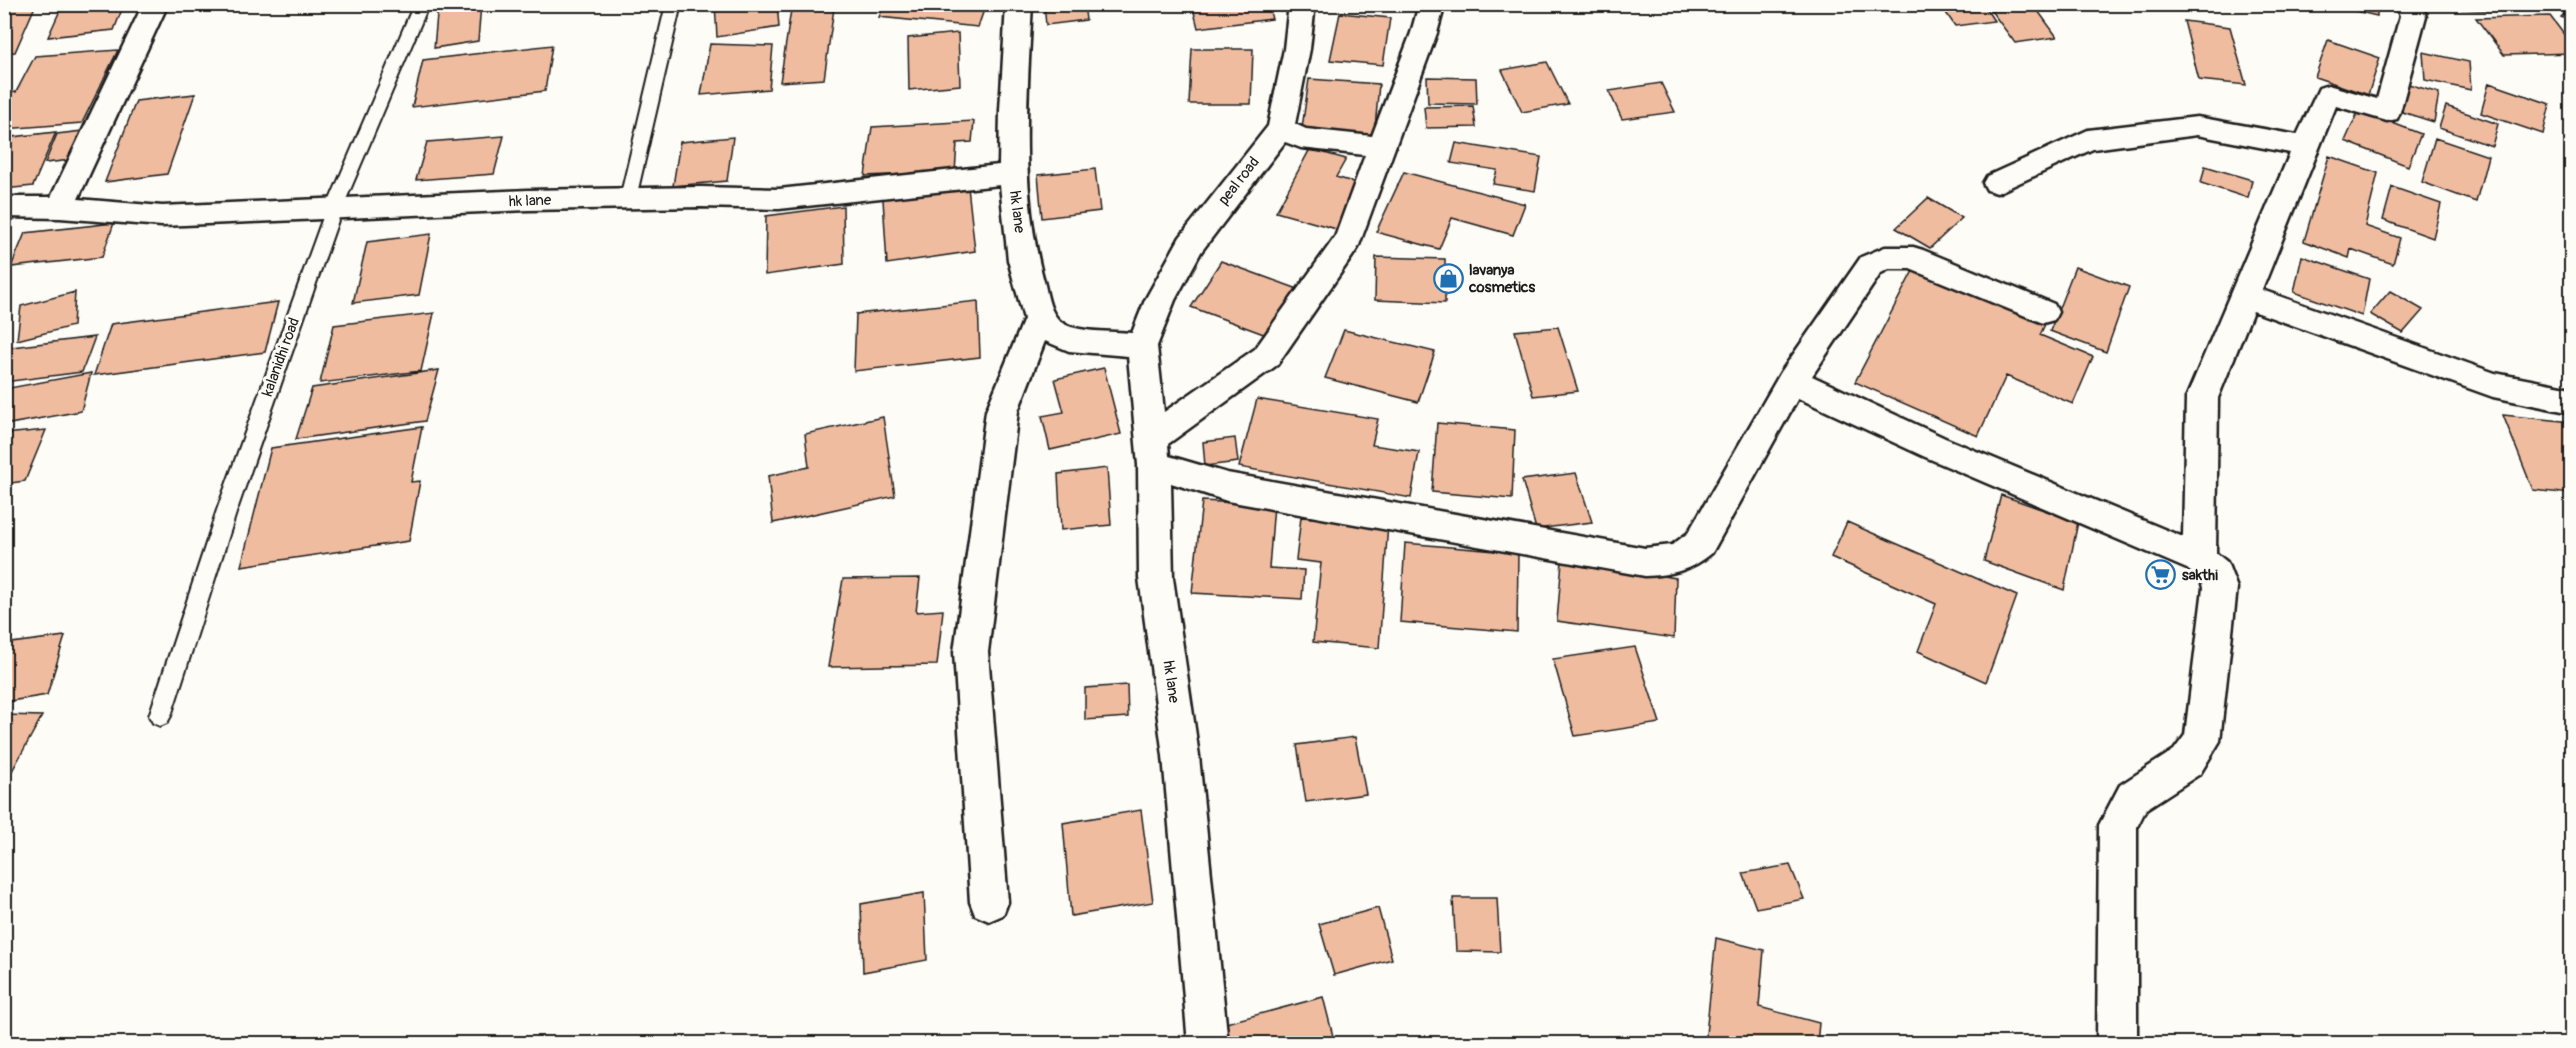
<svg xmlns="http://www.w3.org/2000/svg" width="2576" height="1048" viewBox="0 0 2576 1048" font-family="Pangolin,sans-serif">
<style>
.building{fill:#efbca0;stroke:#1c1c1c;stroke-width:1.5}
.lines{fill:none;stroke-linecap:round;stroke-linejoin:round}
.service-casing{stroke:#1c1c1c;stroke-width:4}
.minor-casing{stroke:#1c1c1c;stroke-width:5}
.service{fill:#fdfcf7;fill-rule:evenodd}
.minor{fill:#fdfcf7;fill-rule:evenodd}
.labels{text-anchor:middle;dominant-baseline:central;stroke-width:6;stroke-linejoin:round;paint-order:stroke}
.street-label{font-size:15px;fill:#1c1c1c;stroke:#fdfcf7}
.poi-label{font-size:15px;font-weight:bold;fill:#1c1c1c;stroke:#fdfcf7;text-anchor:start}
</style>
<rect width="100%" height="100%" fill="#fdfcf7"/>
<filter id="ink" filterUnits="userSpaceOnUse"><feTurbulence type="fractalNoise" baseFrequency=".0167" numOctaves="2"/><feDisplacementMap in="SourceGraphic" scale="12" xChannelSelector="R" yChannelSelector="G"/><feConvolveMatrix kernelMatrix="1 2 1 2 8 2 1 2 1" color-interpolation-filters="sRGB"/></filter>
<g filter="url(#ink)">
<path class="building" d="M4,4h32l-21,48 -11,1z
M75,4h49l-10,26 -66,7 14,-31z
M438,4h43l-3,37 -44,7z
M715,4h62l2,23 -62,10z
M885,4h101l-8,23 -99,-10z
M1044,4h40l2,16 -40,5z
M1192,4h76l4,15 -74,9z
M1940,4h43l11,17 -39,5z
M2012,4h21l24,33 -42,6 -26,-35z
M2326,4h51v12z
M2458,4h48l4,7 -50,-2z
M2572,6v16l-11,-5z
M834,8l-10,71 -44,3 11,-72z
M1340,13l50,5 -7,47 -53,-5z
M2550,16l22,29v8l-68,2 -28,-37z
M2184,21l46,6 16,58 -47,-5z
M958,33l2,52 -51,5 -1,-52z
M2328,40l52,18 -12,37 -53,-18z
M710,44l63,2 -4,43 -68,6z
M552,45l-7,46 -133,16 11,-47z
M1192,49h61l-2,55h-62z
M118,50l-36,73 -78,6v-33l2,-3 10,-1 19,-36z
M2423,52l46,10 2,28 -46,-10z
M1547,62l21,42 -46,8 -20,-42z
M1427,77l49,1 1,26 -49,-1z
M1309,79l70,5 -5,55 -73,-4z
M1661,83l14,29 -53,7 -13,-28z
M2405,83l34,10 -5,29 -35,-11z
M2489,83l61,21 -7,30 -62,-21z
M195,94l-28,80 -62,8 31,-81z
M1473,106l3,21 -50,1 -2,-21z
M2446,106l52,18 -6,22 -53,-18z
M2359,110l62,24 -13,32 -63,-25z
M974,121l-2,21 -15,1 -2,29 -90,4 7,-49z
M83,131l-12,29 -26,3 12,-29z
M56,132l-23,54 -29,3v-51z
M504,136l-10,38 -78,6 11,-38z
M733,137l-6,44 -54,5 7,-44z
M2435,138l53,18 -12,46 -54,-20z
M1456,143l85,14 -6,34 -42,-7 4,-14 -46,-7z
M1310,149l36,10 -10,18 27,8 -23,45 -64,-18z
M2329,156l49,17 -13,53 35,12 -7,26 -42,-15 -2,9 -45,-17z
M2205,166l47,14 -4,18 -47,-15z
M1095,169l5,42 -58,7 -4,-43z
M1404,172l121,32 -12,31 -61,-17 -13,31 -63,-17z
M968,187l7,64 -88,13 -4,-65z
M2392,187l49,17 -8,34 -50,-18z
M1928,198l34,20 -32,30 -34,-20z
M843,206l1,58 -79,11 1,-59z
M114,223l-12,34 -91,10 14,-34z
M431,234l-12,61 -66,8 14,-61z
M2302,256l67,23 -7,37 -68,-24z
M1376,257l69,2v44l-70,-3z
M1221,261l77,28 -29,47 -78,-29z
M1915,267l132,53 -7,15 53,22 -20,47 -67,-28 -28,60 -123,-54z
M2075,267l54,20 -23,65 -56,-21z
M2390,291l33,19 -20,23 -33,-19z
M75,292l-2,34 -56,14 4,-34z
M978,301l2,56 -126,14 2,-57z
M278,302l-13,50 -171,23 17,-51z
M434,313l-13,58 -101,12 14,-58z
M1558,327l20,64 -45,5 -18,-65z
M1344,330l91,22 -17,50 -93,-24z
M95,337l-13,35 -78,10v-34z
M1104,368l17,66 -71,16 -8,-34 22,-4 -9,-33z
M439,370l-14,51 -129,18 16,-51z
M91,373l-10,38 -77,14v-36z
M1257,399l121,20 -6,26 47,7 -8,46 -172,-31z
M2503,415l69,7v72l-39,-4z
M883,417l12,79 -122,27 -5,-47 41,-9 -4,-33z
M1437,423l78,7 -3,69 -80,-7z
M422,427l-11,55 9,-1 -11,60 -168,25 30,-118z
M46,430l-21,51 -21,3v-50z
M1235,438l3,24 -33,4 -2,-24z
M1107,468l4,57 -50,5 -3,-56z
M1576,473l16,49 -56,7 -14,-49z
M2001,495l77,27 -14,68 -80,-29z
M1202,501l72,4 -5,63 35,2 -2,29 -110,-6z
M1301,517l87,7 -9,124 -66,-6 8,-79 -25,-3z
M1847,522l170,74 -31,86 -68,-31 18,-47 -105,-47z
M1405,543l113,10 -1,79 -117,-10z
M1562,561l114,17 -2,60 -117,-17z
M920,578l-4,34 27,-2 -6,55 -109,2 15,-88z
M65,636l-18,59 -43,7v-58z
M1635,647l25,76 -85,13 -22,-77z
M1127,685l1,32 -43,3v-32z
M4,715l38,1 -30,55h-8z
M1355,737l11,57 -60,8 -9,-57z
M1141,810l12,92 -82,14 -8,-93z
M1790,865l14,34 -48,9 -13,-35z
M924,893l3,67 -64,12 -2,-68z
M1453,898h44l3,54 -44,-1z
M1378,908l14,51 -58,16 -15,-51z
M1716,938l48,12 -5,57 60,16 -2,21h-112z
M1323,997l12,47h-117l-3,-18z"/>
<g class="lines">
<defs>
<path id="service" d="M414,4h15l-87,205 -105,301 -66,206 -4,7 -7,3 -7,-3 -4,-7 68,-206 109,-301z
M666,4h15l-45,194 -2,4h-12l-2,-4z"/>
<path id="minor" d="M143,4h25l-90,195 84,7 366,-16 173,-3 78,2 220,-24 1,-55 6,-106h26c-5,94 -13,190 13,281 3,13 5,28 16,37 14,11 52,9 71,11l13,-33 35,-63 88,-111 16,-77 5,-45h26l-5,45 -15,75 11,5 66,7 39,-103 8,-29h26l-8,29 -79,215 -81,117 -109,79 1,12 58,17 418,75 27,-3 16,-12 93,-161 80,-115 24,-10h28l10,3 131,54 4,8 -4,8 -11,3 -133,-54h-21l-8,4 -69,103 133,62 238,99 3,-139 104,-245 -93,-18 -104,14 -96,44 -10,-3 -4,-7 4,-7 101,-46 109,-13 100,18 22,-47 9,-3 49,14 23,-83 -4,-12h26l4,12 -26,96 -3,7 -10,2 -51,-15 -74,184 233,83 77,15v25l-79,-16 -240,-86 -35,87 -2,155 11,9 10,26 -17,153 -20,33 -54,35 -9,18v217h-40l2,-219 21,-40 54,-35 11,-15 18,-147 -2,-8 -14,-11 -264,-113 -125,-58 -86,155c-20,17 -41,22 -67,23l-418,-75 -56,-18 2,95 26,178 29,288h-40l-25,-288 -24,-178 -1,-113 -10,-109 -59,-5 -24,-10 -27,70 -30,241 20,250 -5,13 -14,6 -14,-6 -5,-13 -16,-250 32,-241 38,-92 -16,-59 -8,-75 -221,24 -78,-2 -173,3 -366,16 -102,-8 -56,-1v-20h47zM1285,142l16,6 64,7 -30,82 -80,112 -91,63 -7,-66 18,-46 26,-48z"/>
</defs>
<use href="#service" class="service-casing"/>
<use href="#minor" class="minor-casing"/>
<use href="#service" class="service"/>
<use href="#minor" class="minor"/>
</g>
</g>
<defs>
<symbol id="shop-ring" viewBox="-11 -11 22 22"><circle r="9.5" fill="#fdfcf7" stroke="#1f6fb2" stroke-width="1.5"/><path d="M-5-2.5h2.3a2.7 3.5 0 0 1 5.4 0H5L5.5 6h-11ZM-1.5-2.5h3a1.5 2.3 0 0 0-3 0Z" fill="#1f6fb2"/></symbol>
<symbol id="supermarket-ring" viewBox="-11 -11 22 22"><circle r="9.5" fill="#fdfcf7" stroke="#1f6fb2" stroke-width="1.5"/><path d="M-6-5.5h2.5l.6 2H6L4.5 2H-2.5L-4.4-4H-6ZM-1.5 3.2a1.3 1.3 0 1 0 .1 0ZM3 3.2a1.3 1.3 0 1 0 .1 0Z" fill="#1f6fb2"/></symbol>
</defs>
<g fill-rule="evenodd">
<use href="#shop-ring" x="1432" y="262" width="33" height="33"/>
<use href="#supermarket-ring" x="2144" y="558" width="33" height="33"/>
</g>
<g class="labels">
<g class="street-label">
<text transform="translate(1239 181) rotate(-52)">peal road</text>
<text transform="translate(530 201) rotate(-2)">hk lane</text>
<text transform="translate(1017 212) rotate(83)">hk lane</text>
<text transform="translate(281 357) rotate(-70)">kalanidhi road</text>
<text transform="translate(1171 682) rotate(82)">hk lane</text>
</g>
<g class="poi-label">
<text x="1469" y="270">lavanya<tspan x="1469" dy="17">cosmetics</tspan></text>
<text x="2182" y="575">sakthi</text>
</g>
</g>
<rect width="2576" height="1048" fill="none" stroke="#fdfcf7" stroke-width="24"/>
<rect x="12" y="12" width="2552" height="1024" fill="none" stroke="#1c1c1c" stroke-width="2" filter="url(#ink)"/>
</svg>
